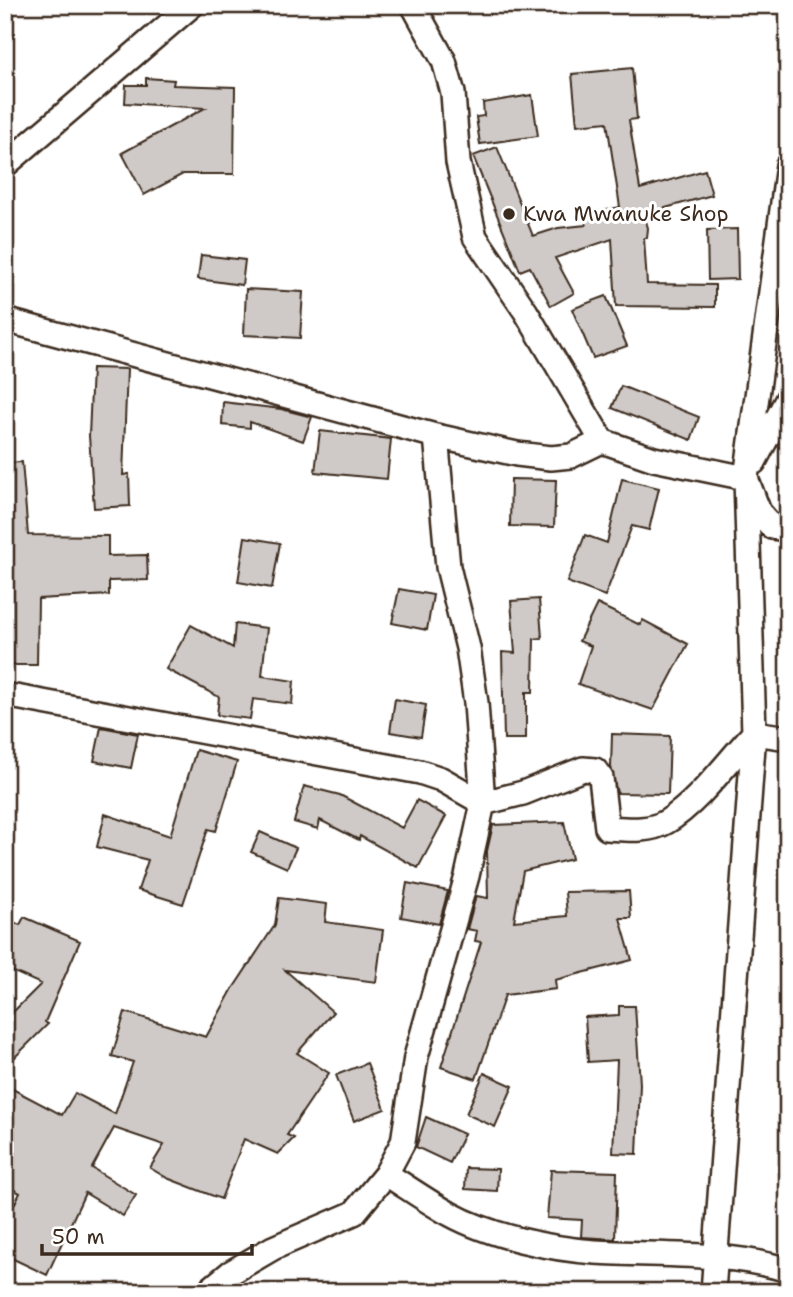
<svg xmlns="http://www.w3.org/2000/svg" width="793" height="1297" viewBox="0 0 793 1297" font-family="'Shantell Sans',sans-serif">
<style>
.building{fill:#cfcac7;stroke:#3b2a1e;stroke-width:2}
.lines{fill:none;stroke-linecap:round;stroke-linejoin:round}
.minor-casing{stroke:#3b2a1e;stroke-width:28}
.minor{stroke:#fff;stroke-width:23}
.poi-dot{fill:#3b2a1e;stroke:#fff;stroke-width:2.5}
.labels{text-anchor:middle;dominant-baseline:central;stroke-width:6;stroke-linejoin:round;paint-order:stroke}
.poi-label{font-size:21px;fill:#3b2a1e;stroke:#fff;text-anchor:start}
</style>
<rect width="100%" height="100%" fill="#fff"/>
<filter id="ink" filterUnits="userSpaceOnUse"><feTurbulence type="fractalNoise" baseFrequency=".0143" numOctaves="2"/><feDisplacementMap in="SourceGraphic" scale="14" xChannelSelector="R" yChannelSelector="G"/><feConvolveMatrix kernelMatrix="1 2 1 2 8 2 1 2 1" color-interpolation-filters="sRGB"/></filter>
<g filter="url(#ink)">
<path class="building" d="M632,68l5,51 -8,1 11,69 65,-19 7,25 -68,19 4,14 -1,10h-3l3,46 68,1v22l-99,-1 -4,-67 -57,19 19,35 -23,13 -21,-39 -10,4 -47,-115 24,-9 36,89 25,-8 28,-3 -1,-10 35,-8 -13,-85 -30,3 -5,-51z
M146,78l28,2 -1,5 62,2 -1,87h-51l-39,21 -22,-42 83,-45 -80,-5 1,-18h20z
M532,95l6,41 -58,8 -4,-27 8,-1 -1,-13z
M737,229l1,50 -30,1 -1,-50z
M201,255l44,5 -3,25 -44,-6z
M246,289l57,3 -3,46 -56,-3z
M606,296l21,50 -34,12 -21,-49z
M92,368l35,1 -4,106 6,-1 1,32 -36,2 -5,-72z
M621,386l78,31 -8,23 -79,-32z
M223,402l58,7 31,8 -9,24 -53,-19v6l-28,-3z
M320,431l71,8 -4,40 -72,-7z
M22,462l6,73 80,1v20l39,-1 1,25 -39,1v14l-71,4 -1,66h-32v-202z
M511,479l45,1 -2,47 -44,-1z
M622,479l37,9 -10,42 -17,-4 -27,70 -38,-14 18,-47 22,8z
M245,537l35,6 -8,45 -34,-6z
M399,589l34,6 -6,35 -35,-7z
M539,599l3,39 -8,1 -1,53h-7v47h-22l-2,-87 13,1 -4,-52z
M597,604l43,21 3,-5 45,24 -35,66 -75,-26 13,-38 -12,-5z
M235,624l32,4 -5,48 32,5 -2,23 -39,-5 -3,20 -33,-4 2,-18 -53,-28 25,-44 42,23z
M395,699l31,6 -5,32 -31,-5z
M101,727l37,7 -7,34 -37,-7z
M612,734l58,2 -2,58 -51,-1 -6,-26z
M196,750l41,12 -21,69 -8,-2 -25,75 -45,-14 10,-30 -51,-13 8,-33 65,22z
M304,786l36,9 62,33 15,-28 29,16 -28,52 -58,-32 -1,4 -39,-20 -2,9 -24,-7z
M564,822l8,37 -49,12 -9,50 53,-5 -2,-24 64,-1 2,27h-11l12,42 -77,20 1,9 -51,6 -29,84 -35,-12 40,-125 -6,-1 2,-10 -10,-2 9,-33 12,2 -1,-47 6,-26z
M260,832l36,16 -9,20 -36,-16z
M407,883l41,8 -9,33 -38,-7z
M279,898l48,6 -2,18 58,8 -7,52 -91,-12 48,42 -36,41 32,20 -42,62 7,3 -16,16 -34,-15 -23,60 -54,-21 -17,-10 14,-23 -50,-17 -22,40 44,27 -13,21 -38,-23 -38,82 -42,-20v-32l15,-30 -15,-8v-100l57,30 13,-22 40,21 18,-52 -21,-6 13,-44 81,25 26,-47 43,-65z
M24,917l56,24 -35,81 3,2 -43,43v-47l36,-36 -36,-16v-35l6,-12 9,4z
M619,1006h16l5,78 -3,70 -24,-1 4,-93 -29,2 -3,-45 34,-2z
M367,1063l18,46 -31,12 -18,-46z
M484,1073l29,13 -18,41 -29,-13z
M426,1117l38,17 -14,29 -34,-16z
M466,1168l32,1 -1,22 -32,-2z
M551,1170l66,2 -2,67 -34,-2 1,-17 -35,-2z"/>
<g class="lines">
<defs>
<path id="minor" d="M413,5l31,56 9,32 5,69 17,75 51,75 76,129 52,18 92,19 13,34 13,15 16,2
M5,165l187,-160
M5,320l431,116 81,18 34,4 20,-2 31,-15
M754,462l34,-64
M5,695l415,77 21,7 42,24 40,-10 60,-24 12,1 6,8 6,50c19,1 42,4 59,-6 31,-18 63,-62 88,-89l34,5
M386,1174c21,13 42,28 64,40 40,22 101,35 145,38 64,4 131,-1 193,18
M207,1292l23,-19 43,-25 81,-35 32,-39 17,-32 13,-85 51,-181 16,-73 -7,-100 -8,-55 -20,-81 -12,-131
M713,1292l41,-559 -8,-255 42,-313"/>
</defs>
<use href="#minor" class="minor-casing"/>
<use href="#minor" class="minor"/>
</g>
</g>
<circle class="poi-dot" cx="509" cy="214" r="7"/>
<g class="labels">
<g class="poi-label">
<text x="523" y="214">Kwa Mwanuke Shop</text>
</g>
</g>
<rect width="793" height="1297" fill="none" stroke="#fff" stroke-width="28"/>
<rect x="14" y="14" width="765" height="1269" fill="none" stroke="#3b2a1e" stroke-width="2.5" filter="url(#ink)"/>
<path d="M42 1244v10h210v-10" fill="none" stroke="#3b2a1e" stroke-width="3.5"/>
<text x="52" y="1244" font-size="21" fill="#3b2a1e" stroke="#ffffff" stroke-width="5" paint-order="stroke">50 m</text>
</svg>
